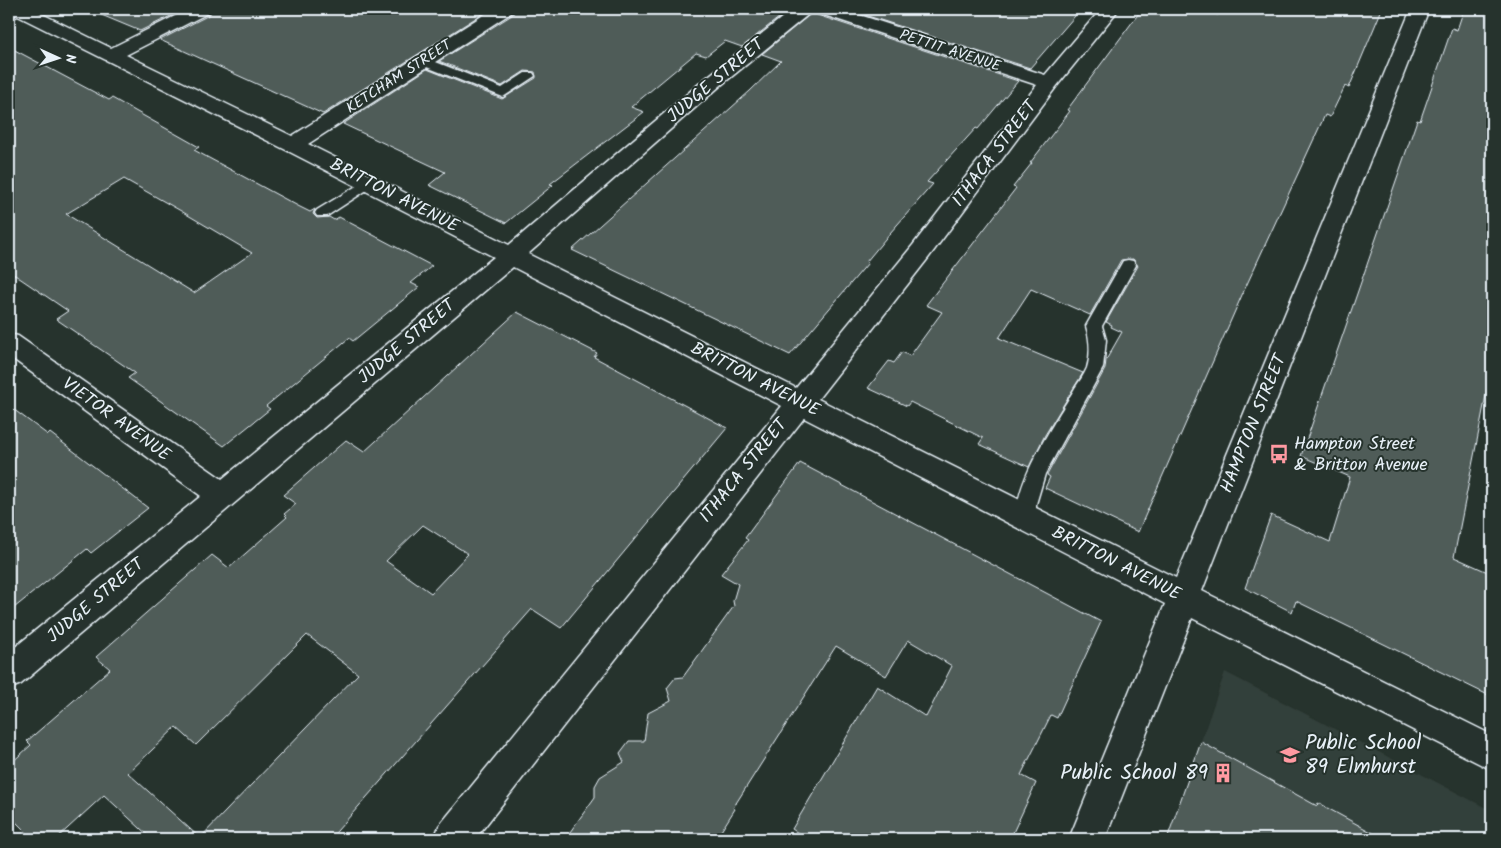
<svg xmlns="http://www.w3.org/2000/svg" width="1501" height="848" viewBox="0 0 1501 848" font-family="Kalam,sans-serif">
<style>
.built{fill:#333f3a}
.building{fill:#505c59;stroke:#e8f1f8;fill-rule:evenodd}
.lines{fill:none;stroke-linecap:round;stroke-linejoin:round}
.service-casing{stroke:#e8f1f8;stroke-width:3}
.minor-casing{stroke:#e8f1f8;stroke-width:3}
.service{fill:#26332d;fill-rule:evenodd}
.minor{fill:#26332d;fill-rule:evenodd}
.labels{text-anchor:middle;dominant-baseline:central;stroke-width:4;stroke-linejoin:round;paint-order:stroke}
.far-street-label{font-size:15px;fill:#e8f1f8;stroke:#26332d}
.street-label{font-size:18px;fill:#e8f1f8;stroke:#26332d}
.poi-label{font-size:18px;fill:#e8f1f8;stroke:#26332d;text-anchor:start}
.near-poi-label{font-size:21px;fill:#e8f1f8;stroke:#26332d;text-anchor:start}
</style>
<rect width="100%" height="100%" fill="#26332d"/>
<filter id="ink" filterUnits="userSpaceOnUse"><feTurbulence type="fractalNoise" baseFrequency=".02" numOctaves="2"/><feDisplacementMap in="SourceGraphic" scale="10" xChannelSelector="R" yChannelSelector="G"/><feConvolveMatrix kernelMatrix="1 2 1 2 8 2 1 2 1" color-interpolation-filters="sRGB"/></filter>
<g filter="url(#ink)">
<path class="built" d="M1225,672l267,139v28h-325z"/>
<path class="building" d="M87,9h98l-45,22z
M213,9h277l-167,105 -163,-74 49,-25z
M516,9h274l-48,38 -17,-6 -19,15 -10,-3 -65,54 13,5 -94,72 3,1 -47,38 -77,-38 16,-13 -102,-48 84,-55 75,30 34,-21 -1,-6 -10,-1 -23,15 -63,-25 73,-46z
M846,9h235l-51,59z
M1142,9h53l23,6 4,-6h160l-33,79 -4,-2 -15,31 -5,-2 -83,180 -104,237 -93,-44 5,-11 -3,-2 58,-106 1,-9 16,-28 -11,-5 1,-2 -6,-3 32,-56 -5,-7 -12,1 -31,55 -59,-26 -32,49 84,35 -38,62 -16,32 -50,-23 4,-6 -73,-36 -3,4 -39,-18 21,-27 5,2 8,-11 8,4 32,-44 -16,-7 90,-117 -3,-1 19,-24h-2l40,-52 -3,-1z
M1464,9h28v356l-38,192 38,17v123l-196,-96 -4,11 -47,-24 26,-73 59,27 20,-65 -49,-21 116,-336 3,1 32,-93 5,2z
M814,11l3,4 201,66 -40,48 -2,-1 -49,54 6,2 -43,49 -24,29 2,1 -78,92 -218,-105 178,-159 31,-30 -19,-7z
M9,47l100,53 3,-2 87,49 -5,3 104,56 12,6 5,-3 -2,5 4,4 12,-1 5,3 5,-3 93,49 -21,17 8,4 -66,54 -4,-3 -83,68 4,3 -46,37 -96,-68 7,-5 -79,-54 12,-8 -59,-40zM124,179l57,32 71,42 -58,40 -128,-79z
M517,312l80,41 -3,4 133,71 -166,200 -29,-19 -202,230h-178l-48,-44 -48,44h-23l-24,-24v-50l22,-20 -4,-4 83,-72 -14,-12 116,-102 17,13 58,-51 -3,-3 12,-10 -13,-9 63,-55 18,12zM423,525l45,29 -37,39 -45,-32zM307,635l51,39 -158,164 -72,-65 48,-46 20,18z
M9,406l39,29 2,-2 98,75 -57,45 -4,-4 -78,63z
M800,463l301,159 -44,96 -6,-3 -30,60 15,8 -26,56h-203l-15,-10 85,-143 49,31 26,-51 -44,-26 -22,36 -50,-30 -103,162 2,1 -19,30h-151l30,-42v-11l5,-9 24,-15 -4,-9 9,-12h15l4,-28 23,-12 -4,-13 8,-10 8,-1 51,-71 -1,-5 5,-17 -17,-10 27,-34 -3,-2z
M1201,742l116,64 1,-3 66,36h-217z"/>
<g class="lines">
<defs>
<path id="service" d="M18,9h8l2,2 -19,9v-7z
M423,57l79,31 23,-15h8l2,3 -32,21 -84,-33 -2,-3z
M368,179l5,1 2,3 -2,3 -46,30h-10l-2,-3 2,-3z
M1128,260l5,1 3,4 -34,61 4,14 -3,28 -58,106 -9,30v15l-2,6 -7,2 -7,-2c-15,-31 39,-108 55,-137 4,-6 9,-13 12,-20 4,-13 3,-29 -1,-42l37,-65z"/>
<path id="minor" d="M9,9h23l79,39 78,-39h22l-3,4 -82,42 166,81 201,-127h21l-3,4 -203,131 201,101 197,-167 87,-69h20l-3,4 -90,73 -192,168 268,134 117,-143 124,-160 -219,-72 -3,-4h26l204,66 56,-66h18l-63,78 -127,170 -111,142 358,179 235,-569h18l-227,582 290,144v35l-300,-152 -87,221h-36l96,-235 -361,-186 -329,421h-41l5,-13 343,-420 -269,-139 -492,417 -12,5v-37l192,-156 -192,-140v-22l9,2 204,143 272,-222 -208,-107 -274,-137z"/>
</defs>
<use href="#service" class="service-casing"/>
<use href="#minor" class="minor-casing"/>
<use href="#service" class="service"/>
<use href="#minor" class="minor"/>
</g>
</g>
<defs>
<symbol id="bus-bare" viewBox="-9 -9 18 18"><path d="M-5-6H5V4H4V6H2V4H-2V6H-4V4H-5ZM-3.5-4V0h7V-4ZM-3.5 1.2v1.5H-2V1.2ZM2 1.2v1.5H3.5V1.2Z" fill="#ff9aa2" stroke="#26332d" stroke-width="2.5" paint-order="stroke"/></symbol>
<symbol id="school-bare" viewBox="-9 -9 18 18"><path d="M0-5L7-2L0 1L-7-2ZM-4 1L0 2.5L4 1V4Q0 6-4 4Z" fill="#ff9aa2" stroke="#26332d" stroke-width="2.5" paint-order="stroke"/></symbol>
<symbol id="building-bare" viewBox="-9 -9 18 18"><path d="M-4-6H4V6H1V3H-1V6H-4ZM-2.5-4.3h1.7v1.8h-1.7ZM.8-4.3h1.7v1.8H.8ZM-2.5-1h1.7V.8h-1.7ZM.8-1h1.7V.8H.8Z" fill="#ff9aa2" stroke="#26332d" stroke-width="2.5" paint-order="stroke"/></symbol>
</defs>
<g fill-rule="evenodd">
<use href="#bus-bare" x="1265" y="440" width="28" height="28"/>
<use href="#school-bare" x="1276" y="741" width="28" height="28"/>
<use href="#building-bare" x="1209" y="759" width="28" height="28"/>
</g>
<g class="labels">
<g class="far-street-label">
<text transform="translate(950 51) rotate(18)">PETTIT AVENUE</text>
<text transform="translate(399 77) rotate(-33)">KETCHAM STREET</text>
</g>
<g class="street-label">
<text transform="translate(716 81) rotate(-40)">JUDGE STREET</text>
<text transform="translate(995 154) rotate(-53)">ITHACA STREET</text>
<text transform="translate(394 196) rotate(27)">BRITTON AVENUE</text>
<text transform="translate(407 342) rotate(-40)">JUDGE STREET</text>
<text transform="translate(755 380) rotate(27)">BRITTON AVENUE</text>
<text transform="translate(116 420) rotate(36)">VIETOR AVENUE</text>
<text transform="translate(1254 424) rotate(-68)">HAMPTON STREET</text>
<text transform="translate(744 471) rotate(-51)">ITHACA STREET</text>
<text transform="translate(1116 564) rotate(27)">BRITTON AVENUE</text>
<text transform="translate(96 601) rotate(-40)">JUDGE STREET</text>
</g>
<g class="poi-label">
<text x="1294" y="444">Hampton Street<tspan x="1294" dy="21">&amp; Britton Avenue</tspan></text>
</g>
<g class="near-poi-label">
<text x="1305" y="743">Public School<tspan x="1305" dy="24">89 Elmhurst</tspan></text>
<text x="1208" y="773" text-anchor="end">Public School 89</text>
</g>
</g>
<rect width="1501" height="848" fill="none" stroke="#26332d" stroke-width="30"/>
<rect x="15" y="15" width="1471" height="818" fill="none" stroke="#e8f1f8" stroke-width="2" filter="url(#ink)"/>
<g transform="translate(58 58) rotate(93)" stroke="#26332d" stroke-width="4" paint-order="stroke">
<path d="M0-4L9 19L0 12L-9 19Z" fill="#e8f1f8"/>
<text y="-8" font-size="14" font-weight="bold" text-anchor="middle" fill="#e8f1f8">N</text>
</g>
</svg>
